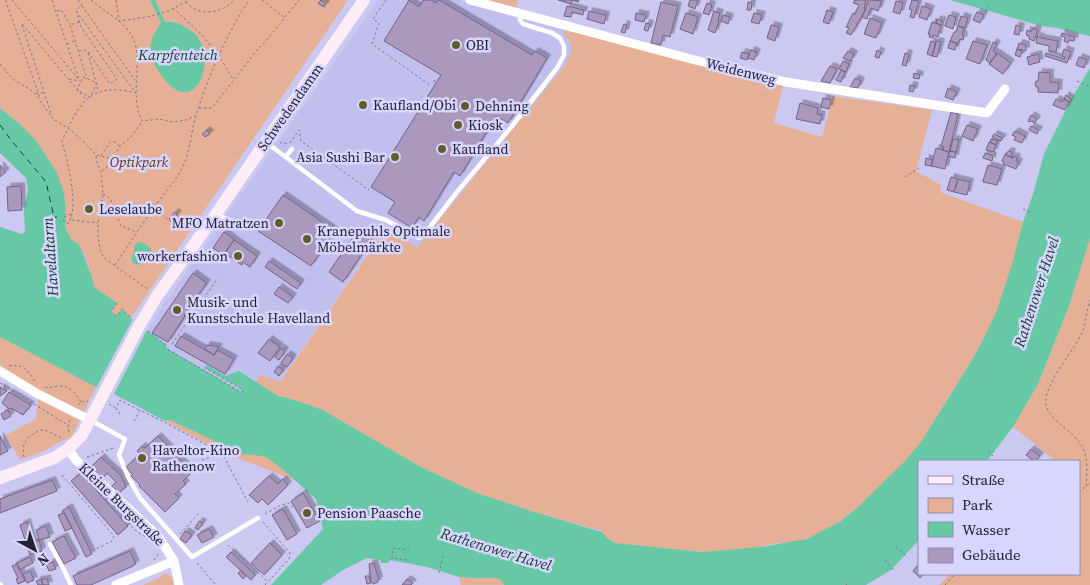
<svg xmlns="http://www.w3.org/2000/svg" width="1090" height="585" viewBox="0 0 1090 585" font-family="'Source Serif 4',serif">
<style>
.built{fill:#c1bfee}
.green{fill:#e5b096}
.water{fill:#66c8a4}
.pier{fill:#cbc9f1}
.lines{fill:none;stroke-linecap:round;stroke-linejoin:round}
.ferry{stroke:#164132;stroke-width:1;stroke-dasharray:6 5;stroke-linecap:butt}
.building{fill:#aa98bd;stroke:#746385;filter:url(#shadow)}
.path{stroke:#797793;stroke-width:1;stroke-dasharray:2.5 2.5;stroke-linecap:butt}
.lane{stroke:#fff;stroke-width:4.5}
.street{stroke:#fff;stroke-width:9}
.secondary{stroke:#feedf6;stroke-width:12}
.poi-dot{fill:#5f5d2a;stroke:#d8d6ff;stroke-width:2}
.labels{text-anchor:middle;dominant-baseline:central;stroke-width:5;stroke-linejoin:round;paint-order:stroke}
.poi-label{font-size:14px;fill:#232231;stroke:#d8d6ff;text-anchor:start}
.street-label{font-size:14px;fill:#232231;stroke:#d8d6ff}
.park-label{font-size:14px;font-style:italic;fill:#643216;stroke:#d8d6ff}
.water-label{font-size:15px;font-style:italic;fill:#164132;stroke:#d8d6ff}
</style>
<defs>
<filter id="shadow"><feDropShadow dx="3.5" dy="-3.5" stdDeviation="0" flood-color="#0004"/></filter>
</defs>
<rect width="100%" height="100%" fill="#cbc9f1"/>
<path class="built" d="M378,0h80l42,11 65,18 5,12 2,11 -7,13 -148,184 -31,-22 -107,155 -18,-7 -5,7 -17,-11 -13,5 -20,-11 -1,3 38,22 -2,2 -69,-40 -8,-5 2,-2 -19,-14 16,-26z"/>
<path class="green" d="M0,0h150l11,22 -10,21 1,14 6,13 38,18 5,-8 4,-19 -5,-19 -9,-12 -17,-9 -9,1 -10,-22h193l-217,318 -9,-9 -5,7 -6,-4 6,-9 -23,-16c-2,-12 -6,-24 -11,-35 -3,-5 -6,-8 -11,-12 -8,-8 -7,-15 -6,-26l-45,-89 -21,-17z
M487,0h31l-2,8z
M565,29l218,56 -9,38 48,14 11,-41 99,14 -16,61 25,14 -1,7 83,30c-7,29 -15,59 -26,88 -10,27 -26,52 -42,77 -14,22 -26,46 -43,67 -8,10 -18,18 -27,27 -27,26 -49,50 -86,60l-27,3 -12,3 -58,5 -87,-9 -8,-5 -5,-7 -71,-20 -54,-18 -56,-26 -100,-58 -33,-11 -10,-2 -22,-14 5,-7 19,7 107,-155 30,21 148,-183c7,-14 11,-19 -2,-31z
M1090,238v347h-151l11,-11h129v-113h-23l-43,-34 25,-43 31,-78z
M0,337l96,50 -25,51c-11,2 -17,8 -27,13 -8,3 -16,6 -24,9l-14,-25 30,-16 3,-26 -39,-28z
M170,420l72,34c8,0 17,0 24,3 11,5 20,15 28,23l-69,-27 -60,-32z
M165,573c6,2 8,6 9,12h-31l16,-7z
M459,577l14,1h24l4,2 3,5h-43z"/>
<path class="water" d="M150,0h5l10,22c10,-1 13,1 22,6 37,19 10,102 -28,44 -5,-7 -10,-20 -8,-29 1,-7 7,-15 10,-21z
M950,0h140v36l-33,-8 -15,-2z
M1090,68v170l-21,68 -31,78 -25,43 -26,34h-68v79l-28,30 -25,15h-362l-3,-5 -4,-2h-24l-14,-1 -32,-10 -37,-7 -2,3h-7l-1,-3 -13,-2 -24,12 -22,15h-50l52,-56 -7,-30 -35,-31 -15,-11 -11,-2 -13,-1 -72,-34 -5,1 -51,-27 -18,-7 -96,-50v-110l22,7 3,-2 -1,-23 4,-20 -2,-11 -26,-25v-45l21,17 16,17 20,31 7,20 2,21 -1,13 6,12 8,6 3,6 10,26 2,10 23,16 -6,9 6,4 5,-7 9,9 35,27 -1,2 76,45 1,-3 -37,-21 2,-3 19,11 13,-5 39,25 10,2 33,11 100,58 56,26 54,18 71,21 5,6 8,5 87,9 58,-5 47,-8 34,-18 16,-13 48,-47 16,-19 51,-82 11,-20 14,-30 15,-46 11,-42 10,-28 11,-40 29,-58z
M139,242c5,-1 13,7 15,12 -1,8 -4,6 -10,8 -2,0 -3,2 -5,3l-6,-2 -2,-5 3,-6v-6z"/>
<path class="pier" d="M134,317l14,11 -35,68 -18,-6z"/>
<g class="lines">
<path class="ferry" d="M0,125l11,15 35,42 8,35h3"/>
</g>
<path class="building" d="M321,0l5,4 -2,3 -6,-4z
M409,0l10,7 4,-7h8l5,3 2,-3h1l93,55 3,-4 12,7 -39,65 -12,-7 -36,60 -6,-4 -30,49 -5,-4 -7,11 -24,-15 7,-11 -24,-15 70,-112 -57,-34z
M558,0h21l-1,2 -6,-2 -1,4z
M690,0h8l-3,9 -7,-3z
M855,0h11l-2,8 2,1 -15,26 -5,-2 3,-5 -3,-1 7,-14 2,1 4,-9 -6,-2z
M869,0l13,1 -4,10 -7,-3 -4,11 -5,-2z
M912,0l7,1 -5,17 -4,-1 2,-7 -3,-1z
M896,1l7,2 -3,11 -7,-2z
M661,2l17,4 -8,31 -7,-2 -2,10 -10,-2z
M748,2l4,1 -1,7h-4z
M707,3l5,2 -3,10 -6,-2z
M567,6l17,4 -1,5 -11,-3 -1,5 -7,-1z
M922,6l9,3 -4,11 -8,-3z
M827,10l6,2 -4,12 -6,-2z
M589,11l17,4 -2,9 -17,-5z
M714,11l6,2 -2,7 1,1 -4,12 -7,-3z
M977,12l7,3 -4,8 -7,-3z
M636,13l10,2 -2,7 -9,-2z
M686,13l12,4 -5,17 -13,-5z
M754,13l8,2 -3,9 -8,-2z
M723,15l7,2 -2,7 -7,-3z
M949,15l7,2 -3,12 -8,-3z
M961,16l7,2 -3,10 -7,-2z
M870,18l12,5 -6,15 -12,-4z
M937,19l6,2 -2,4 -5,-2z
M932,22l9,3 -3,12 -5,-2v3l-4,-1 1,-3h-2z
M646,23l4,1 -2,7 -4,-1z
M624,24l3,1 -2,8 -4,-1z
M771,25l8,2 -4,14 -8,-3z
M1016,25l5,2 -2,8 -5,-1z
M958,26l6,2 -2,7 2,1 -1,4 -3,-1 -2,5 -8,-3 4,-9h2z
M1033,28l5,2 -4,11 -5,-2v-3l-3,-1 1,-5 4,2z
M1062,33l13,4 -1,4 -5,-1 -1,3 -4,-2 1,-4 -4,-1z
M1037,36l4,1v1l17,3 -2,11 -7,-1v-5l-13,-3z
M931,41l5,2 -4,13 -5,-2z
M936,41l5,1 -4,15 -5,-1z
M950,41l7,2 -2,7 -7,-2z
M973,41l14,4 -7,19 -14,-5z
M993,42l4,2 -4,7 4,3 -7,9 -4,-3z
M1019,43l7,2v6l-9,-2z
M1017,49l5,2 -2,6 -5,-2z
M1064,49l7,3 -4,11 -22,-7 1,-3 18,6 1,-2 -3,-1z
M751,50l6,2 -3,8 -6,-2z
M877,50l4,2 -2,6 -4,-1z
M848,51l6,3 -3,7 -8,-3z
M742,52l7,2 -2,6 -7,-2z
M905,53l4,1 -3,12 -4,-1z
M997,53l14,10 -8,11 -14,-10z
M1038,54l2,8 -11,3 -2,-8z
M1079,57l8,3 -3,8 -8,-3z
M843,61l6,3 -3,8 -7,-3z
M830,66l7,3 -7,14 -9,-2z
M841,70l4,2 -4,10 -5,-2z
M1039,72l11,1v9l9,1 -1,10 -20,-1v-5h-2l-1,-2 1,-4h2z
M914,73l6,2 -1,4 -6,-1z
M855,78l6,3 -3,7 -8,-1z
M910,85l5,1 -2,6 -4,-1z
M948,88l9,4 -4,8 -8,-3z
M1066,95l5,4 -2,3 -5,-3z
M823,98l8,2 -2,9 -8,-2z
M1056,99l6,3 2,-3 5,3 -4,8 -12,-5z
M800,103l18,5 -1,6 5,1 -2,9 -24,-5z
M951,112l7,2 -9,38 -6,-2 1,-3 -3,-1z
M1031,115l6,4 -2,4 -4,-2 -1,1 -2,-1z
M967,125l11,4 -5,12 -11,-5z
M1031,126l8,4 -2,4 -8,-4z
M207,130l3,4 -5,3 -3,-3z
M1015,131l10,5 -3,7 -8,-3 2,-3 -4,-2z
M994,134l9,4 -2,3 -9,-4z
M953,139l6,1 -3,12 -6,-1z
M991,139l7,2 -2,4 -6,-3z
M989,142l7,3 -2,7 -8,-2z
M936,148l13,4 -4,17 -14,-3z
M950,151l6,1 -1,6 -7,-2z
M1009,151l3,1 -1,4 2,2 -7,-3v-2z
M985,153l8,3 -1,5 -9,-3z
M1005,154l8,4 1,-2 3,2 -1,3 3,1 -3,7 -13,-5 1,-2 -2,-1z
M926,158l7,2 -2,6 -6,-1z
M0,165l6,7 -6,5z
M988,165l14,4 -5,16 -14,-3v-1z
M951,177l7,2 -4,13 -7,-2z
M958,179l12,3 -3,13 -13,-3z
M21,186l1,24 -14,1 -1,-24z
M283,195l52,36 -24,35 -53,-35z
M175,212l3,2 -6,7 -3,-2z
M358,230l14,9 -29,43 -14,-10z
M224,232l10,8 -11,15 -10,-7z
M234,240l23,16 -7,11 -7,-5 -1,3 -17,-12z
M210,257l7,2 -1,4 -8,-3z
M269,261l32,22 -4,6 -32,-22z
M193,273l14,10 -23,32 1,1 -17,26 -16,-9z
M279,287l14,10 -5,6 -14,-9z
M181,336l33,19 3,-5 17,9 -9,15 -50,-28z
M269,339l11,8 -10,14 -12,-8z
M207,345l12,2 -5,8 -9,-6z
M281,348l4,3 -6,9 -4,-3z
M287,354l6,4 -6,9 -6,-4z
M278,366l5,4 -4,6 -5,-4z
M0,387l7,4 -7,5z
M9,392l22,13 -8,10 -12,-7 -2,1 -7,-6z
M8,410l3,6 -7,4 -3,-6z
M0,436l8,15 -8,4z
M158,436l34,36 -9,9 3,3 -11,10 4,4 -14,14 -26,-26 1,-1 -9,-9 2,-1 -7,-8 14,-13 -3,-3 5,-5 3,2z
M1031,449l9,7 -4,5h-2l-8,-6z
M101,457l20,19 5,11 -8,7 -7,-7 5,-5 -9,-9 -5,6 -11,-12z
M81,473l47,53 -10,9 -47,-54z
M269,476l9,8 5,-5 5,6 -20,20 -6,-6 -4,4 -9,-8z
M52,480l5,11 -57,22v-14z
M303,493l17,28 -13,7 -16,-27z
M69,507l23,47 -6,3 -23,-47z
M283,509l14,25 -10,6 -15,-25z
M64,513l8,15 -7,3 -7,-16z
M199,521l4,2 -5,7 -3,-2z
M27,522l9,31 -6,2 -10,-30z
M46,526l4,11 -11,3 -3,-10z
M209,529l5,8 -12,6 -5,-8z
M185,531l7,4 -6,8 -6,-4z
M64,536l12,22 -12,6 -12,-22z
M39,540l3,11 -6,2 -3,-11z
M270,543l12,12 -18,20 -13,-12z
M130,551l6,13 -3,1v1l-42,19h-14l-4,-9z
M231,552l24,23 -4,5 -25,-23z
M30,557l3,6 -14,7 -2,-7z
M53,562l3,7 -7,2 -3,-7z
M374,563l5,17 -2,1 1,1 -5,2 -1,-2h-1l-2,-18z
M17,564l8,17 -7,3 -2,-5 2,-1 -6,-12z
M918,565l1,9h5l-4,4 -7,-7z
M241,570l5,6 -3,3 -5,-6z
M30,571l4,9 -7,3 -4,-9z
M365,576h4l2,7 -4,1z
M47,578l2,7h-6l-2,-5z
M41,579l2,6h-5l-2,-4z
M407,579l6,4 -2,2h-9z"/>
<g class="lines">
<path class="path" d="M6,0l1,5 8,22 25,71
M12,0l68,81
M52,0l27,80
M78,0l4,5 -6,5 5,17 36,52 -7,5 -23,-34
M91,0c13,12 32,20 41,36 13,24 -4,58 10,85l17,-2 14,3 13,-2 9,-4
M116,0l3,21c27,-4 46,-5 69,-21
M262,0l23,18
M386,0l-13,19 6,4 -7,21 58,41
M186,2c14,16 35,11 49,-2
M82,6l53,74
M173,8l29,27 17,21 14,23
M57,11l4,-1 9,14
M76,11l59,81
M986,12l2,-6
M79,22l-9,3 17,54
M22,24l64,76
M22,25l30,91
M67,44l7,-3
M79,51l7,-1
M88,53l10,37
M0,64l13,15 21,13 19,27 15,9 16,14 12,13 1,8 4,9 2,22 -5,29v12l2,14 4,9 45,32
M83,77l14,6 -7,14 -13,-7z
M69,79l10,2
M434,80l1,4
M1077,81l13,6
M36,93l3,1 5,-2
M199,108h13l45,-58 8,-8 34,-42
M280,142l3,2 8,-2 8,-12 2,11 68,49
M97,155l15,4
M101,156l9,-14h5l5,4
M102,171l9,-8 9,-17 10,-8 12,-16
M905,177l14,-9
M103,194c13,5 12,21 18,32l11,4 5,3
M153,209l17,12 1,-1
M1023,209l7,3
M64,217l6,-3 1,4
M63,220l5,4c12,-18 -1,-63 -6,-83 17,-37 27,-60 74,-48
M72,220l26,3
M115,265c13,-19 25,-39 39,-57 8,-13 20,-24 27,-38 9,-15 10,-38 15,-55 13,-40 30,-80 53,-115
M117,303l-6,9 6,4 5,-7 9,9
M148,331l18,14 -2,2 8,5 69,40 2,-2 -38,-22 2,-3
M172,344l46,-66
M9,366c16,-2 19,4 26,16
M0,383l68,42
M45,387c5,1 8,0 13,-1 12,-1 17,7 23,16
M109,404l7,4
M78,405l3,-3 7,-1
M120,414l-4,-6 4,-8 19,10
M134,421l6,-11 24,12 58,31
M69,432l-1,-6 2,-7
M988,451l5,5
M24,457c-3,-15 3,-20 16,-27 12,0 13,6 24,8
M87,457l27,-9
M202,460l20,-7 26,49
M62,475l52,61 -2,5 -18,9
M1086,486c1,-13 2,-26 -3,-38 -6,-14 -35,-29 -37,-43 -3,-22 30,-55 37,-75 3,-10 4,-21 7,-30
M1079,492l11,-9
M265,514l16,-9 8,-2 3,4 2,-1
M121,515c7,8 15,18 25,22
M263,522l27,31 -1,6 -24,26
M180,534l20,-22
M228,545l39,36
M896,547l10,9
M154,560l4,-6v-1
M407,560l-15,-2 1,-10 16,2
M885,560l8,10
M197,563l19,22
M439,573l4,-18
M846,585l1,-1
M945,585l10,-11"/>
<path class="lane" d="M267,143l90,68 29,9 33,18 4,-2 34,-44 55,-66 45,-58 7,-13v-9l-4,-8 -8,-5 -29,-9 -3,-4v-6
M286,156l6,-7
M217,215l26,10
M92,421l33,18 -6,16 9,22 12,21 52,59 66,-39
M50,544l14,26 7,15
M0,584l1,1"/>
<path class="street" d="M470,0l221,59 95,23 201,31 18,-24
M0,371l38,23 52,26
M68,449l8,11 82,76 16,25 5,24
M116,585l58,-24"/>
<path class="secondary" d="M0,478l54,-20 14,-9 14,-14 56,-107 19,-32 59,-82 148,-214"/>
</g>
<g class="poi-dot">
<circle cx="456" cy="45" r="5"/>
<circle cx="363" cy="105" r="5"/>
<circle cx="465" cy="106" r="5"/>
<circle cx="458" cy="125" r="5"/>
<circle cx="442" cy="149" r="5"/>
<circle cx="395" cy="157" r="5"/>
<circle cx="89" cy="209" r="5"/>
<circle cx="279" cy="223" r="5"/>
<circle cx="307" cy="239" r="5"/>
<circle cx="238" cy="256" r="5"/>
<circle cx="177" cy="310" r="5"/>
<circle cx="142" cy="458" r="5"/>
<circle cx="307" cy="513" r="5"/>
</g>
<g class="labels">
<g class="poi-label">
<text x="466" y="45">OBI</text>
<text x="373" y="105">Kaufland/Obi</text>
<text x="475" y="106">Dehning</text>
<text x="468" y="125">Kiosk</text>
<text x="452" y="149">Kaufland</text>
<text x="385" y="157" text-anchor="end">Asia Sushi Bar</text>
<text x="99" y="209">Leselaube</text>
<text x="269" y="223" text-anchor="end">MFO Matratzen</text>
<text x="317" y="231">Kranepuhls Optimale<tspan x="317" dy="16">Möbelmärkte</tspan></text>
<text x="228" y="256" text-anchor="end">workerfashion</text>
<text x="187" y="302">Musik- und<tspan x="187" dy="16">Kunstschule Havelland</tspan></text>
<text x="152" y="450">Haveltor-Kino<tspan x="152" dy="16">Rathenow</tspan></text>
<text x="317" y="513">Pension Paasche</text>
</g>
<g class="street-label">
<text transform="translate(741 71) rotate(14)">Weidenweg</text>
<text transform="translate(290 107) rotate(-55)">Schwedendamm</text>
<text transform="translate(122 504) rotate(44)">Kleine Burgstraße</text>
</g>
<g class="park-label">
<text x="139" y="162">Optikpark</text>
</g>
<g class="water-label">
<text x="178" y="54">Karpfenteich</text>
<text transform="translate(50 257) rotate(-94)">Havelaltarm</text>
<text transform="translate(1036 292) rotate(-72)">Rathenower Havel</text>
<text transform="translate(496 549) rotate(17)">Rathenower Havel</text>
</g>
</g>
<rect x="918" y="460" width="162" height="115" fill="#d8d6ff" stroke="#908ead"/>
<rect x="928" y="476" width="25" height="8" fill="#feedf6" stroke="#908ead"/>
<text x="962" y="485" font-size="15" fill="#232231">Straße</text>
<rect x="928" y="498" width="25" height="15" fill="#e5b096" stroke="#908ead"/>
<text x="962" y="510" font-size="15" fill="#232231">Park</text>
<rect x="928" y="522" width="25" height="15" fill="#66c8a4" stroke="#908ead"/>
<text x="962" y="535" font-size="15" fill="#232231">Wasser</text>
<rect x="928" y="548" width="25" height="15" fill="#aa98bd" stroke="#908ead"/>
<text x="962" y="560" font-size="15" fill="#232231">Gebäude</text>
<g transform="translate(35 550) rotate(140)" stroke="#d8d6ff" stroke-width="4" paint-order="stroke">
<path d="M0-4L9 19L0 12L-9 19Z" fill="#232231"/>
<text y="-8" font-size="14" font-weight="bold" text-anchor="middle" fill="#232231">N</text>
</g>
</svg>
